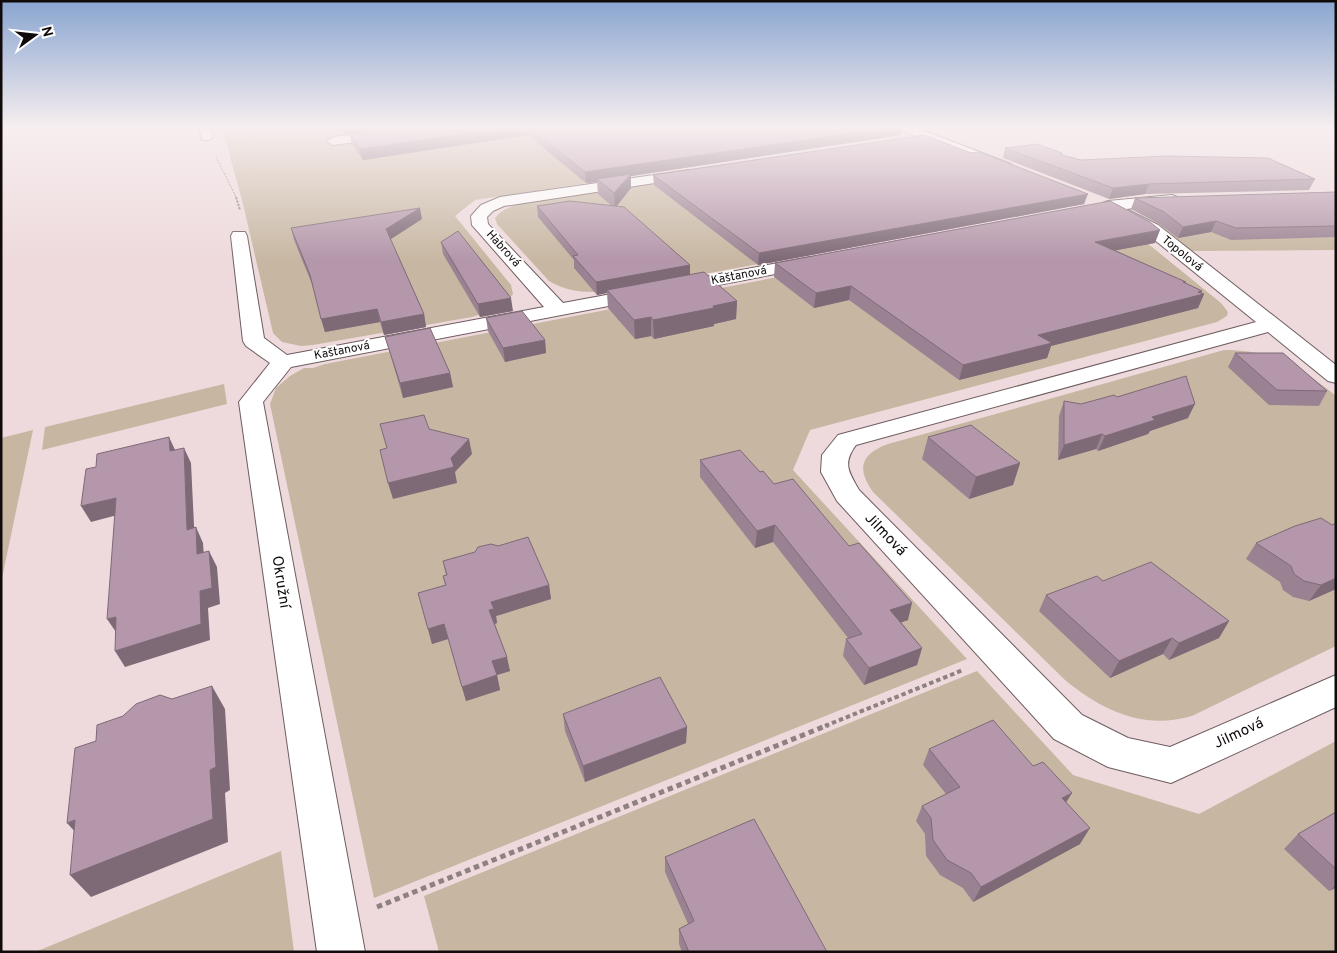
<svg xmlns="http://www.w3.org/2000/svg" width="1337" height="953" viewBox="0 0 1337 953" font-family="Overpass,sans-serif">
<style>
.green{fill:#c7b7a2}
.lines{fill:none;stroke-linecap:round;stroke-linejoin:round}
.street-casing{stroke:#6e5d5f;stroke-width:2}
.path-far3{stroke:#8f8182;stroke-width:1;stroke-dasharray:2 1;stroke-linecap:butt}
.path-far2{stroke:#8f8182;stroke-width:2;stroke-dasharray:2.5 1;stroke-linecap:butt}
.path-far1{stroke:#8f8182;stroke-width:4;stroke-dasharray:4.5 3;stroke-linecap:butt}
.path{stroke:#8f8182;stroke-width:5;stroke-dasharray:5.5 4;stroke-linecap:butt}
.street{fill:#fff;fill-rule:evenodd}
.wall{fill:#9b8292}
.shaded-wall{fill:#7e6a77}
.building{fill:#b497aa;stroke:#7e6a77}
.labels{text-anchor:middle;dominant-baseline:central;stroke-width:4;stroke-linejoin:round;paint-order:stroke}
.far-street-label{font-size:12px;fill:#100a0b;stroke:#fff}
.street-label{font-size:15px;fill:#100a0b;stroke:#fff}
</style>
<rect width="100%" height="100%" fill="#eedadc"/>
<path class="green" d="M222,127h178l-5,2 -65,9 4,7 130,-18h429l1,9 -419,64 -20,16 56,69 2,9c-10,14 -24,18 -41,23l-159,28 -12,1 -19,-4 -9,-9 -30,-129z
M898,145l142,67 -428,79c-22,2 -43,2 -63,-10l-52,-57 -2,-6c8,-10 18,-12 30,-15z
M1336,203v47l-145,1 -34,-26 -6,-7z
M1059,223l77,11 85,69 7,9 -1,4 -10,6 -407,108 -17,40 174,189 -593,239 -104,-494 6,-16 14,-12 14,-8h9l12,-4z
M1224,350c49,0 75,16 112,46v250l-144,70c-49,14 -89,-5 -127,-36l-192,-188c-17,-24 -12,-38 15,-48z
M224,384l3,20 -185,46 3,-23z
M33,430l-32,153v-145z
M977,671l96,104 126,39 137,-73v211h-897l-15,-56z
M281,851l13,101h-259z"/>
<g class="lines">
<defs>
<path id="street" d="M199,127h12l1,10 -2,3h-8z
M415,127h33l-6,4 -109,14 -6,-4 6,-4z
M898,127h16l97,37 2,3 -7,4 -5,-1 -101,-40z
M689,170l5,1 2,3 -2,3 -190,29 -11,5 -6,6 1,7 75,79 248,-46 6,1 3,4 -3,4 -526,101 -28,35 102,550h-48l-78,-550 31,-39 -24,-17 -3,-5 -12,-105 2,-4h12l2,4 17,102 23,17 257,-48 -72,-82 -1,-9 10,-11 19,-8z
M1172,195l5,2 3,3 -3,3 -51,6 32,16 178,140v18l-8,-2 -60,-49 -412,113c-14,19 -7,27 3,45l223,225 46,23 42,9 166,-72v32l-165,76 -63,-16 -54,-28 -217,-238 -16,-29 1,-17 16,-20 418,-113 -110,-89 -43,-24 -3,-3 3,-3 5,-2z"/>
</defs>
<use href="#street" class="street-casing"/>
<path class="path-far3" d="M216,157l21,42"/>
<path class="path-far2" d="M236,197l4,13"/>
<path class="path-far1" d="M825,726l138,-56"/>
<path class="path" d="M377,907l451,-182"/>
<use href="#street" class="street"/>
</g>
<path class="wall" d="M339,127h63l-58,7z
M412,127h491l-2,8 -270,41v12l-14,18 73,69 47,26 -1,18 -22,5v2l-60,13 -3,-3 -16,3 -27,-31 -1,-15 -10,2 -23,-27v-8l-36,-43 -1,-11h75l-14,-12 -1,-12 -11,1 -58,-48 -165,25 -11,-16 -2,-10z
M1005,148l57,7 19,5 234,19 -6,11 -164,4 -36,5 -106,-41z
M653,175l431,29 -326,61 -104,-80z
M1336,192v45l-105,3 -20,-8 -33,6 -19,-14 -28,-15 4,-11z
M422,219l-32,20 34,75 2,13 -42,8 -4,-13 -55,10 -13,-48 -18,-44 -3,-12z
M441,242l72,69 -33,6 -37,-63z
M1155,243l-40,7 70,33 19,11 -6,14 -147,38 -4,12 -88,22 -110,-80 -35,8 -40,-31 1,-14z
M486,318l59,22 1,13 -41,9 -17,-31z
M385,337l65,36 3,14 -50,11 -14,-48z
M1235,353l92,38 -8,15 -50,-1 -41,-38z
M1117,397l71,21 -38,13 -2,3 -50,17 -2,-2 -38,11 1,-44 5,-15 17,3z
M928,437l92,26 -7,22 -44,14 -47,-40z
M700,460l60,12 14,12 134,136 -7,2 21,26 -5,17 -53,20 -21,-29 3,-17 2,-1 -75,-96 -18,6 -55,-71z
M1256,543l80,46 -27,12 -16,-4 -10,-7 -3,-8 -34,-23z
M443,561l106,24 2,14 -55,17 1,7 -2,1 15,47 -13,4 3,15 -34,11 -18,-62 -16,5 -14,-51 27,-8 -2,-9 3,-1z
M1103,581l126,40 -10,17 -50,22 -6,-6 -53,24 -71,-67 7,-16z
M563,714l124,13 -1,16 -101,39 -20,-51z
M929,749l104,17 33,36 14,42 -107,58 -10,-14 -23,-13 -14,-19 -1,-22 -9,-13 6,-15 24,-12 -23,-29z
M1336,812v78l-2,-1 -5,2 -45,-42 14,-15z
M665,857l162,95h-145l-3,-8v-15l9,-5 -23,-52z"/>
<path class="shaded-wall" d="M342,127h60l-58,7z
M514,127h13l1,8 -165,25 -3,-11z
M895,127h8l-2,8 -270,41v12l-16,20 -1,-15 -17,-14v3l-11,1 -1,-11z
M1149,184l-4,10 -36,5 4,-11z
M1088,194l-4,10 -326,61 1,-12z
M420,208l2,11 -34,22 -2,-12z
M1216,221l-5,11 -33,6 5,-11z
M1160,230l-5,13 -64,12 4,-13z
M690,265v13l-83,12v3l-10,2 -1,-13z
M851,286l-2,14 -35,8 2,-15z
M1202,291l-2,4 4,-1 -6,14 -147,38 -4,12 -88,22 4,-15 75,-30z
M511,298l2,13 -33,6 -2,-13z
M737,301l-1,18 -22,5v2l-60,13 -1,-19 60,-14z
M377,309l3,13 -55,10 -4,-13z
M424,314l2,13 -42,8 -3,-13z
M651,317v19l-16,3 -1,-19z
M545,340l1,13 -41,9 -2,-14z
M450,373l3,14 -50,11 -3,-15z
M1195,404l-7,14 -38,13 -2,3 -50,17 7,-15 47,-19z
M1102,434l-6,15 -38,11 6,-15z
M169,437l7,15 -6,-1z
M469,439l3,15 -17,18 2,11 -64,16 -5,-16 63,-25z
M184,448l7,15 4,83 -8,-16z
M1020,463l-7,22 -44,14 7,-22z
M116,498l9,15 -34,9 -10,-16z
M775,525l-2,17 -18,6 2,-17z
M196,527l7,16 2,27 -8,-16z
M209,551l8,16 3,37 -12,4 2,32 -85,27 -10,-16z
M1336,578v11l-27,12 12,-16z
M549,585l2,14 -55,17 1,7 -5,2 -3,-15 2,-8z
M912,603l-4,17 -22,8 4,-18z
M116,617l2,18 -11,-16z
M1229,621l-10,17 -50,22 10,-17z
M444,624l4,15 -16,5 -4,-15z
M1172,638l-9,16 -53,24 9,-17z
M922,648l-5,17 -53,20 5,-17z
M507,657l3,14 -13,4 3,15 -34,11 -4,-14 30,-26z
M212,686l13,23 5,81 -5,3 3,49 -137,55 -21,-22 140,-105z
M687,727l-1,16 -101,39 -2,-16z
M1072,793l-10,16v-11z
M75,820l12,25 -20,-22z
M1090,828l-10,16 -107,58 8,-15z
M1336,885v2l-7,4z"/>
<path class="building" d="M412,127h102l-154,22 -10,-15z
M529,127h366l-310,45z
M924,135l47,18 8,-1 109,42 -329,59 -106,-78z
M1037,144l25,9v2l19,5 86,-4 101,2 47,21 -166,5 -36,4 -108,-40z
M631,174l-17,19 -17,-14z
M1336,192v34l-100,2 -20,-7 -33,6 -19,-15 -29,-14z
M570,201l54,6 66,58 -94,17 -23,-26 5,-1 -41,-49z
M1110,201l40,21 10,8 -65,12 91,40h-3l19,9 -4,1 6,2 -166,41 14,8 -89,22 -112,-79 -35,7 -41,-30z
M420,208l-34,21 38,85 -43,8 -4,-13 -56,10 -11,-44 -19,-47z
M458,231l53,67 -33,6 -37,-62z
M704,272l33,29 -24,5 1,2 -61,12 -2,-3 -17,3 -27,-30z
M522,311l23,29 -42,8 -17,-30z
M430,328l20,45 -50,10 -15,-46z
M1235,353h48l44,38 -50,-1z
M1186,376l9,28 -43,13 3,3 -50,16 -3,-2 -38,11v-44l17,3 33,-9 3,2z
M424,415l5,14 40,10 -18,19 3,9 -66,16 -8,-33 7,-2 -7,-24z
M971,425l49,38 -44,14 -48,-40z
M169,437l1,14 14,-3 3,82 9,-3 1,27 12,-3 3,37 -12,3 1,33 -86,27 1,-34 -9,2 9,-121 -35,8 5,-37 10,-2 1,-13z
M740,450l20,22 3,-1 11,13 19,-5 56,67 10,-3 53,60 -22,7 32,38 -53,20 -23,-29 16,-5 -87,-109 -18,6 -57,-71z
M1321,518l11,7 4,-2v55l-15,7 -17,-4 -10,-7 -3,-8 -35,-23 39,-17z
M528,537l21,48 -58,17 3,7 -5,1 18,47 -15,4 5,14 -35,12 -18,-63 -16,5 -10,-36 28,-8 -3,-9 4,-1 -4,-14 32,-9 3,-5 13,-3 7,2z
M1151,562l78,59 -50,22 -7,-5 -53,23 -73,-66 51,-19 6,5z
M660,677l27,50 -104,39 -20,-52z
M212,686l4,81 -6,3 3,49 -143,56 5,-55 -8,3 8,-75 21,-7 1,-16 26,-9 13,-12 24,-9 12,4z
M993,720l40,46 10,-4 29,31 -10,5 28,30 -109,59 -10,-14 -24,-13 -14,-20 -2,-22 -9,-12 38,-19 -31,-38z
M1336,812v57l-38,-35z
M754,819l73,133h-138l-10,-23 15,-8 -29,-64z"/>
<linearGradient id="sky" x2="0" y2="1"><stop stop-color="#89a5d0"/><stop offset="0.49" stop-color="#f7eeef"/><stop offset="1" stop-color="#f7eeef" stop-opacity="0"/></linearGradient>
<rect width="1337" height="260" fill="url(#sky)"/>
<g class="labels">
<g class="far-street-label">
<text transform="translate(503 249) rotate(48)">Habrová</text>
<text transform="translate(1182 254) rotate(39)">Topolová</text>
<text transform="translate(739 276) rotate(-11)">Kaštanová</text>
<text transform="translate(342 351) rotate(-11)">Kaštanová</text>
</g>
<g class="street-label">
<text transform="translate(885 535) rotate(46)">Jilmová</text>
<text transform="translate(280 582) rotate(81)">Okružní</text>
<text transform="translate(1239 734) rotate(-25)">Jilmová</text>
</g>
</g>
<rect width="1337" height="953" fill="none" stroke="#100a0b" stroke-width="5"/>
<g transform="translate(35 35) rotate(75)" stroke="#ffffff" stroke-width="4" paint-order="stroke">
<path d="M0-4L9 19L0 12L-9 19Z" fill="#100a0b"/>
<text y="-8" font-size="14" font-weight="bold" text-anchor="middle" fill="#100a0b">N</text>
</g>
</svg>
